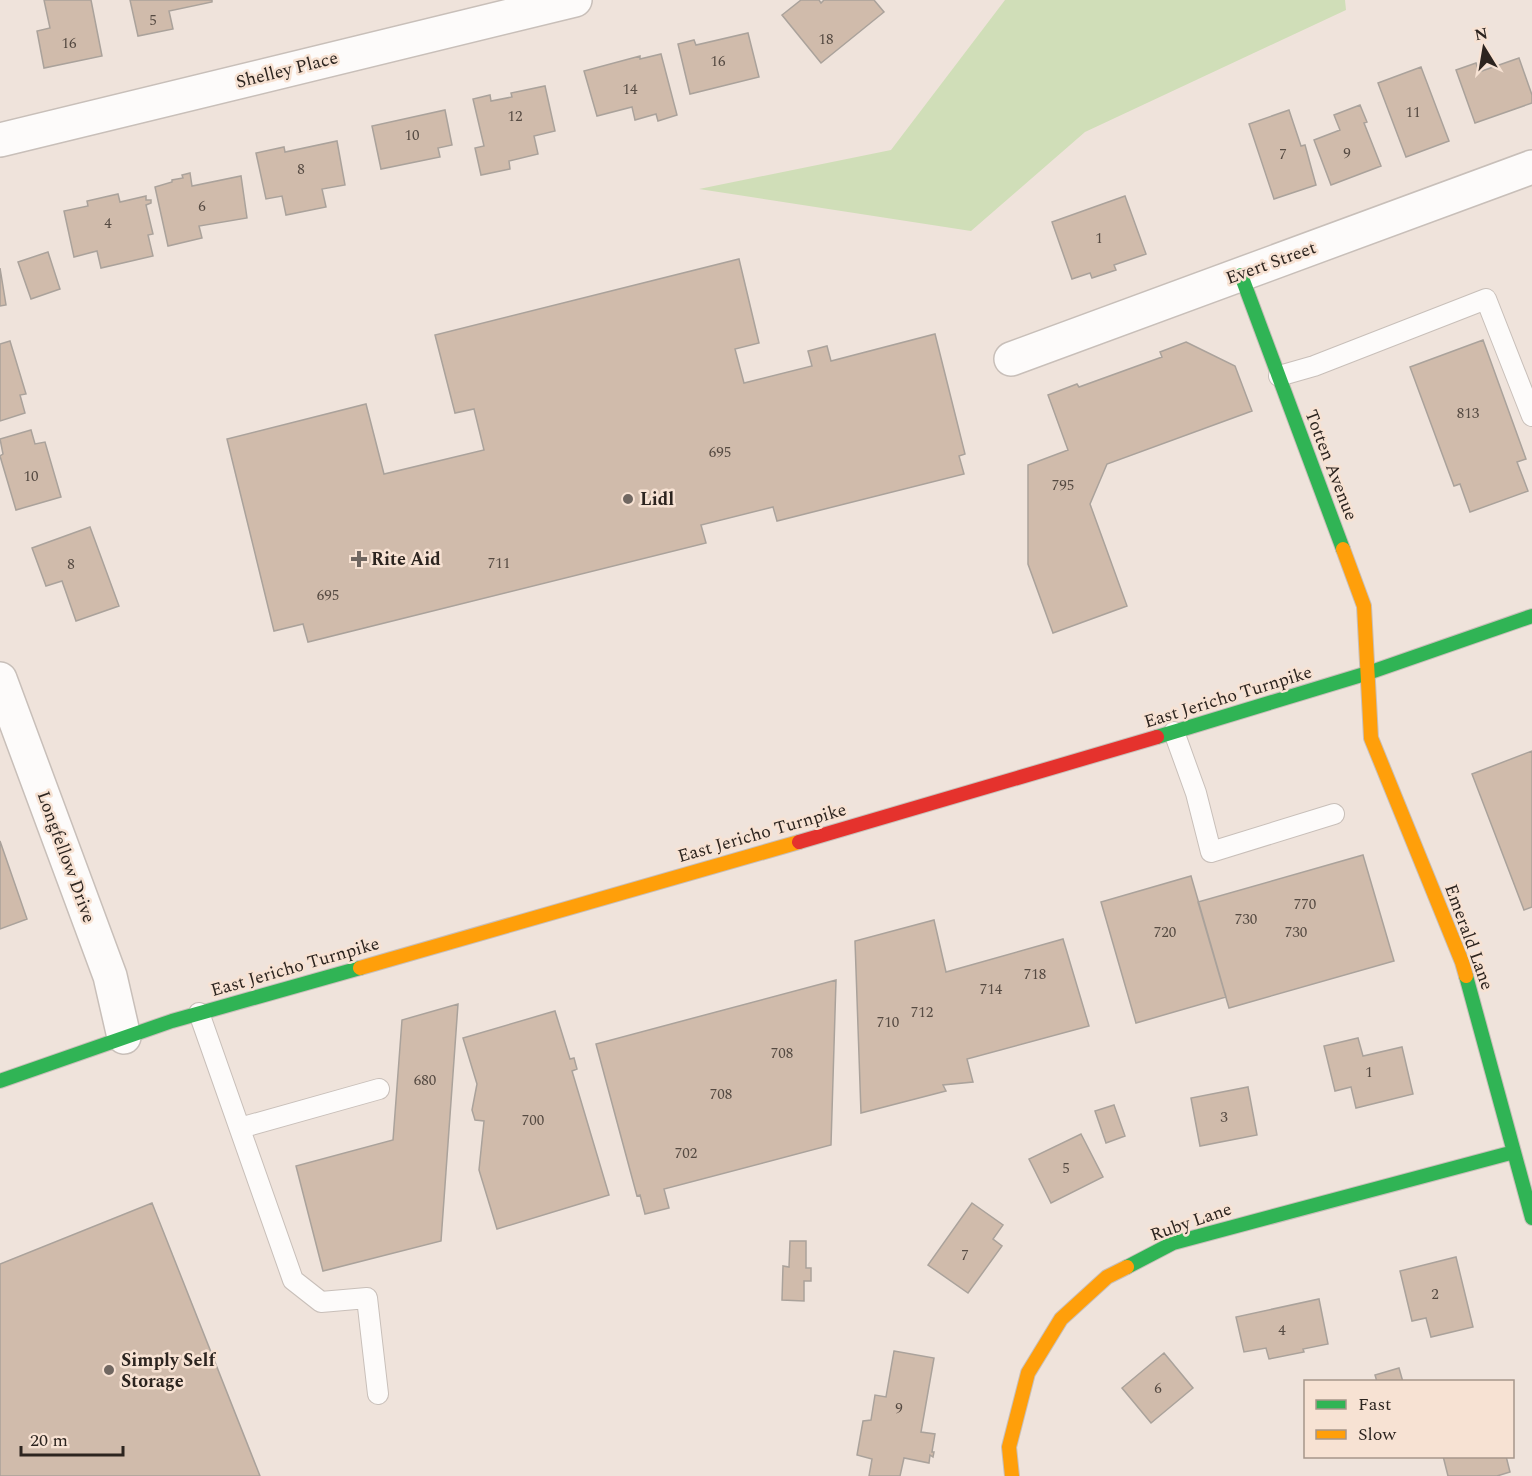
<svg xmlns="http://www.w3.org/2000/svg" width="1532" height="1476" viewBox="0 0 1532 1476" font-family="Spectral,serif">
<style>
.green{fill:#d0deb8}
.building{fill:#d0bbab;stroke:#aaa29b;stroke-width:1.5}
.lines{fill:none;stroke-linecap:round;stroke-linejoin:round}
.lane-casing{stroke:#c8bfb9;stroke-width:22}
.street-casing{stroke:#c8bfb9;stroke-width:36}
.fast-casing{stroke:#c8bfb9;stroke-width:16}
.slow-casing{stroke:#c8bfb9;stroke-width:16}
.jam-casing{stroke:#c8bfb9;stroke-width:16}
.lane{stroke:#fdfbfa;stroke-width:20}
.street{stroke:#fdfbfa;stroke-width:33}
.fast{stroke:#30b455;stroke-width:14}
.slow{stroke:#ff9f0a;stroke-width:14}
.jam{stroke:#e5322d;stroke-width:14}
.poi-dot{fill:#706761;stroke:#f7e2d3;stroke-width:2}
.labels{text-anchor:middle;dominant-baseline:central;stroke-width:5;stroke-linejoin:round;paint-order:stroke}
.number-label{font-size:15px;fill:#554a42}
.street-label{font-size:18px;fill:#2c241f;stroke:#f7e2d3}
.poi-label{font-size:18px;font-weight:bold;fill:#2c241f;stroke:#f7e2d3;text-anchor:start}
</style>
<rect width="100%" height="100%" fill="#efe3db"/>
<path class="green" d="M1005,0h340l1,10 -261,122 -114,99 -272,-42 192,-39z"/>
<path class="building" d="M44,0h47l11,56 -58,12 -7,-37 13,-3z
M130,0h82v2l-43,9 4,18 -35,7z
M801,0h18l2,3 3,-3h50l10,12 -63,51 -39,-48z
M748,33l11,44 -69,17 -12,-50 16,-4 2,5z
M661,54l16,61 -19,6 -2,-7 -21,6 -3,-13 -35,9 -13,-45 56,-15v3z
M1519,58l13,37v8l-57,20 -19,-53 20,-7 3,9z
M1421,67l28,74 -43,16 -28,-74z
M545,86l10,45 -21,5 4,18 -29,7 1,8 -29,6 -6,-27 9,-2 -11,-47 17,-4 1,6 21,-4 -1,-4z
M1360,105l7,17 -3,1 17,43 -50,19 -17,-45 26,-10 -6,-15z
M445,110l7,35 -14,3 2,9 -59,12 -9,-43z
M1289,110l12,36 4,-1 11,40 -42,14 -25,-75z
M337,141l8,44 -23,4 4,18 -40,8 -4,-19 -16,3 -10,-46 28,-6 1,5z
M190,173l2,13 49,-10 6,42 -48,8 3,12 -34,8 -13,-59 17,-5v-2l11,-2 -1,-3z
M118,194l2,8 26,-6v4h5v3l-5,2 7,29 -5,1 5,21 -52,12 -4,-17 -23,6 -10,-46 24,-5 -1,-5z
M1125,196l21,58 -32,11 2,5 -24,8 -2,-5 -18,6 -20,-57z
M48,252l12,37 -29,10 -13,-37z
M739,259l20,84 -24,6 9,34 68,-17 -4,-15 19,-5 4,15 104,-27 30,120 -6,2 5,18 -187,47 -4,-14 -72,18 5,18 -398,99 -5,-18 -29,7 -47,-192 139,-35 18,70 100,-24 -10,-41 -19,4 -20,-78z
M0,268l6,37 -6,1z
M1483,340l43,119 -9,3 11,29 -58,21 -10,-28 -6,2 -44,-119z
M10,341l16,53 -6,1 5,18 -25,8v-77z
M1186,342l49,24 17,45 -145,53 -17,40 37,102 -74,27 -25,-69v-99l40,-15 -20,-55 29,-11 2,3 83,-30 -2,-5z
M31,430l4,14 10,-2 16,55 -45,13 -16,-54 3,-2 -3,-15z
M90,527l29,79 -43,15 -14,-40 -16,5 -14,-38z
M1532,751v156l-8,3 -52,-136z
M0,841l27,78 -27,10z
M1363,855l31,106 -165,47 -31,-106z
M1191,876l35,121 -90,26 -35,-121z
M934,920l12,52 117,-33 26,87 -122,33 6,23 -30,3 3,6 -85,22 -6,-172z
M836,980l-5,165 -167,44 5,19 -24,6 -5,-19 -3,1 -41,-152z
M458,1004l-17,237 -118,30 -27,-105 97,-26 9,-120z
M555,1011l15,48 4,-1 3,11 -5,2 37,124 -112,34 -18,-59 5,-49 -9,-1 -3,-10 5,-26 -14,-46z
M1358,1038l5,18 39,-9 11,47 -57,14 -5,-21 -16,4 -11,-45z
M1248,1087l9,48 -57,11 -9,-48z
M1114,1105l11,31 -19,7 -11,-32z
M1081,1134l22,43 -52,26 -22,-44z
M152,1203l108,273h-260v-212z
M972,1203l31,22 -10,14 9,7 -34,47 -40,-28z
M790,1241h16v27h5v13h-7v20l-22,-1 1,-34 6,1z
M1456,1257l17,70 -42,10 -5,-19 -14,3 -12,-50z
M1319,1299l9,45 -25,5 1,3 -35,7 -3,-11 -22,4 -8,-35z
M894,1351l40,7 -13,74 14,2 -3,18h2l-1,5 -3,-2 -1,8 -25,-5 -4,18h-31l3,-17 -15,-4 6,-34 8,-1 4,-25 11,2z
M1164,1353l29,35 -42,35 -29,-35z
M1399,1368l4,14h-26l-2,-7z
M1443,1456h63l4,16 -13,4h-49z"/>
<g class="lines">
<defs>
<path id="lane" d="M1279,376l35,-10 172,-67 46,117
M1174,732l22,61 15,59 123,-38
M199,1013l94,267 28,22 46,-4 11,96
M240,1128l139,-39"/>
<path id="street" d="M0,140l575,-140
M1011,359l521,-192
M0,679l110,297 14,61"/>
<path id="fast" d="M1241,275l102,274
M1157,737l211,-64 164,-57
M1466,976l66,242
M0,1081l172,-60 188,-53
M1127,1267l46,-24 341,-91"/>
<path id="slow" d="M1343,549l21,57 7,132 91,224 4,14
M360,968l439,-126
M1012,1476l-3,-29 19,-74 33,-54 46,-42 20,-10"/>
<path id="jam" d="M799,842l358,-105"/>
</defs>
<use href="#lane" class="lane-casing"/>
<use href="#street" class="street-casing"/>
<use href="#fast" class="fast-casing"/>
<use href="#slow" class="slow-casing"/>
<use href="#jam" class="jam-casing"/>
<use href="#lane" class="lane"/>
<use href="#street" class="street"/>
<use href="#fast" class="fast"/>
<use href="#slow" class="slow"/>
<use href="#jam" class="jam"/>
</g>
<g class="poi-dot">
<circle cx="628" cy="499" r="6"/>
<path d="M356 550h6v6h6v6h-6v6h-6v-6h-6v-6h6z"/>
<circle cx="109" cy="1370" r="6"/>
</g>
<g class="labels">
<g class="number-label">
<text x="153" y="20">5</text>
<text x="826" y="39">18</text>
<text x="69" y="43">16</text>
<text x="718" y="61">16</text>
<text x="630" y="89">14</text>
<text x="1413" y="112">11</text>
<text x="515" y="116">12</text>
<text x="412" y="135">10</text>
<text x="1347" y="153">9</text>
<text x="1283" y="154">7</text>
<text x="301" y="169">8</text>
<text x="202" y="206">6</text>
<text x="108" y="223">4</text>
<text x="1099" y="238">1</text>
<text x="1468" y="413">813</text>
<text x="720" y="452">695</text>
<text x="31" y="476">10</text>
<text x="1063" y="485">795</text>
<text x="499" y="563">711</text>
<text x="71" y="564">8</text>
<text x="328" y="595">695</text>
<text x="1305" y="904">770</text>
<text x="1246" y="919">730</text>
<text x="1165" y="932">720</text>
<text x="1296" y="932">730</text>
<text x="1035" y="974">718</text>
<text x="991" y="989">714</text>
<text x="922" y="1012">712</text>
<text x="888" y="1022">710</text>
<text x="782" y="1053">708</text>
<text x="1369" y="1072">1</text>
<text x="425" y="1080">680</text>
<text x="721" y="1094">708</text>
<text x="1224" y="1117">3</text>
<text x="533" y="1120">700</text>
<text x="686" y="1153">702</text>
<text x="1066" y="1168">5</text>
<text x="965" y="1255">7</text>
<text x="1435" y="1294">2</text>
<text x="1282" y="1330">4</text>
<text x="1158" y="1388">6</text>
<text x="899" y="1408">9</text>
</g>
<g class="street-label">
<text transform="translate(287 70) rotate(-14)">Shelley Place</text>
<text transform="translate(1271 263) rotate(-20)">Evert Street</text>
<text transform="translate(1331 465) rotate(69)">Totten Avenue</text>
<text transform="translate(1228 697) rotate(-17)">East Jericho Turnpike</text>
<text transform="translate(762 833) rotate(-16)">East Jericho Turnpike</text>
<text transform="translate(66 857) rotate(70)">Longfellow Drive</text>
<text transform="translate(1469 937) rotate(70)">Emerald Lane</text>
<text transform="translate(295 967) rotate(-16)">East Jericho Turnpike</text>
<text transform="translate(1191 1222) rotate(-19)">Ruby Lane</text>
</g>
<g class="poi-label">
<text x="640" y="499">Lidl</text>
<text x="371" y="559">Rite Aid</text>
<text x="121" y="1360">Simply Self<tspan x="121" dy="21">Storage</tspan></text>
</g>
</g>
<rect x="1304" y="1380" width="210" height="78" fill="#f7e2d3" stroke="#a6968b" stroke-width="1.5"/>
<rect x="1316" y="1400" width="30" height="9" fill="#30b455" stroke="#a6968b" stroke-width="1.5"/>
<text x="1358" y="1410" font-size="18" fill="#2c241f">Fast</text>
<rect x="1316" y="1430" width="30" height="9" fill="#ff9f0a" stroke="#a6968b" stroke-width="1.5"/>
<text x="1358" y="1440" font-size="18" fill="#2c241f">Slow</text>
<g transform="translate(1484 48) rotate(349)" stroke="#f7e2d3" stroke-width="4.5" paint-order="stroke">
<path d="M0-4.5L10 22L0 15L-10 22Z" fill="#2c241f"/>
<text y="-9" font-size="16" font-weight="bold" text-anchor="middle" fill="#2c241f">N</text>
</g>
<path d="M21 1446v9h102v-9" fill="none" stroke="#2c241f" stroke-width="3"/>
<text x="30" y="1446" font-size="18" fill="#2c241f" stroke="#f7e2d3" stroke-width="4.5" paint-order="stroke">20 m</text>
</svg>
